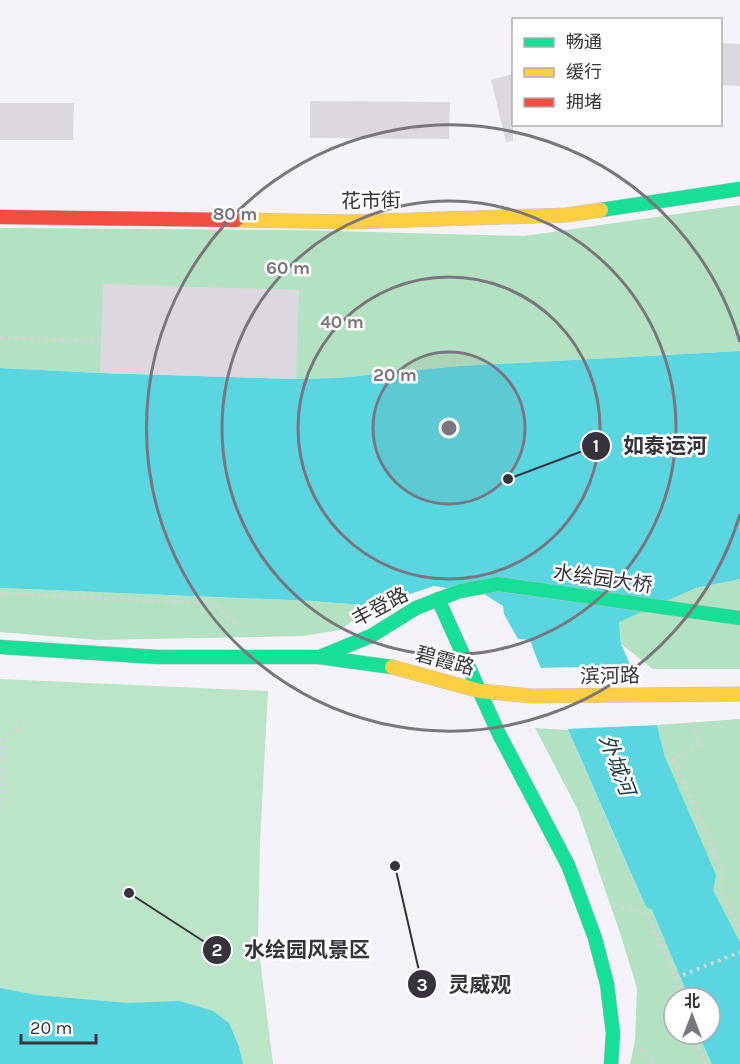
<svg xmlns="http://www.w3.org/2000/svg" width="740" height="1064" viewBox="0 0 740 1064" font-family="Karla,'Noto Sans SC',sans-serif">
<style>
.green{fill:#bae6c7}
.forest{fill:#b2e2c1}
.water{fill:#59d6e0}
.pier{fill:#f6f2fa}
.building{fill:#ddd8e0}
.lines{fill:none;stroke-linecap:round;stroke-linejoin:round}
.fast-casing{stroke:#c4bfc8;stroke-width:15}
.slow-casing{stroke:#c4bfc8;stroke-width:15}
.jam-casing{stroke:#c4bfc8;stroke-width:15}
.path{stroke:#d4d2d6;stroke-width:4;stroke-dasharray:3 4.5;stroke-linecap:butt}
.fast{stroke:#16e098;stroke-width:14}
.slow{stroke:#ffcf43;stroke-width:14}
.jam{stroke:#f24e42;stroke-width:14}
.ring{fill:none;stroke:#7a757e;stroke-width:3}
.labels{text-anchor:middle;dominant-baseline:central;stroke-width:5;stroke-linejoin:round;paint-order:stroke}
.street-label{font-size:20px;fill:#37323b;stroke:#fff}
.water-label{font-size:21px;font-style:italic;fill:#223b3d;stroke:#fff}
.centre{fill:#7a757e;stroke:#fff;stroke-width:3}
.ring-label{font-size:18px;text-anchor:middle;font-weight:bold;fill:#7a757e;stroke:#fff;stroke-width:5;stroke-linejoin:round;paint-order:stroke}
.leader{fill:none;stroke:#37323b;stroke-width:2}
.callout-dot{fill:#37323b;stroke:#fff;stroke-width:2}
.mark-label{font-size:18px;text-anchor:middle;font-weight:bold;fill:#fff}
.callout-label{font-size:21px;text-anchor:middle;font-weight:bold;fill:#37323b;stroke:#fff;stroke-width:5;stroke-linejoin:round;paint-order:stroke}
</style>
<rect width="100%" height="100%" fill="#f6f2fa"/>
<path class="green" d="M0,679l268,12 -8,152 -2,100 15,121h-273z"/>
<path class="forest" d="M740,205v146l-281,15 -122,12 -41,1 -196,-6 -100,-5v-140l299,2 225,6z
M740,579v90h-87l-32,-25 -2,-23 77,-33z
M0,588l312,13 62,5 -34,24 -37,6 -205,4 -98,-8z
M740,719v223l-27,-52 -48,-133 -8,-32z
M535,728l33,2 78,177 6,3 37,88h-15v36h24l14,30h-82l5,-23 2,-53 -15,-49 -44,-129z"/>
<path class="water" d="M740,351v228l-44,9 -77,34 2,22 36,81 8,32 51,118 -3,15 27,52v122h-28l-14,-30h12v-36h-21l-37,-88 -6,-3 -109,-248 -7,-19 -12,-1 -14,-25 -1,-8 -19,-12 -50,-8 -60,20 -62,-5 -312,-13v-220l100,5 196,6 41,-1 122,-12z
M0,988l37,7 90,8 53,-2 33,10 16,12 10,24 4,17h-243z"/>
<path class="pier" d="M634,666l26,59 -96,4 -27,-61z"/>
<path class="building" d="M720,43l20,1v42l-20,-1z
M513,74v67l-7,1 -15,-62z
M310,101l140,1 -1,37 -139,-1z
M0,103h74l-1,37h-73z
M103,284l196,6 -3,89 -196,-6z"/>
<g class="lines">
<defs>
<path id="fast" d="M601,210l139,-21
M438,599l60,133 70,133 27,73 12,46 6,49 -2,31
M0,647l157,10h162l73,10
M322,656l49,-20 45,-28 44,-17 38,-7 242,34"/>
<path id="slow" d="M236,220l115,2 216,-7 34,-5
M392,667l88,24 52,5 208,-2"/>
<path id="jam" d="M0,217l236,3"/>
</defs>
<use href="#fast" class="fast-casing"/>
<use href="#slow" class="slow-casing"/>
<use href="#jam" class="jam-casing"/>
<path class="path" d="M0,338l101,3
M0,593l215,11 26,24
M693,722l6,23 -25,15 48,110 -2,21 20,37
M0,808l3,-11 -3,-35 4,-22 18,-16
M614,905l33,9 36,81v3
M676,978l64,-26
M693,1034l13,30
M641,1049l14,15"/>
<use href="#fast" class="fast"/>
<use href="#slow" class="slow"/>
<use href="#jam" class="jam"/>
</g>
<circle cx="449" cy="428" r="76" fill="#7a757e" fill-opacity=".12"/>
<g class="ring">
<circle cx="449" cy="428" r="76"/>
<circle cx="449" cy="428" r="151"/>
<circle cx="449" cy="428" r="227"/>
<path d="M740 514A303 303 0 1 1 740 342"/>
</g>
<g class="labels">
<g class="street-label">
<text transform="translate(371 201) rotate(-1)">花市街</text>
<text transform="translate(603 579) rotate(8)">水绘园大桥</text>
<text transform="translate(380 607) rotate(-28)">丰登路</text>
<text transform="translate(445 661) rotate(15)">碧霞路</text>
<text transform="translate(610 676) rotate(-1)">滨河路</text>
</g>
<g class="water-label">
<text transform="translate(617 765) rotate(69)">外城河</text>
</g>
</g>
<circle cx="449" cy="428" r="9" class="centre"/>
<g class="ring-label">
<text x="235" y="220">80 m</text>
<text x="288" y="274">60 m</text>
<text x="342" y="328">40 m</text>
<text x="395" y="381">20 m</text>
</g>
<path class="leader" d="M508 479L596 446M129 893L217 950M395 866L422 984"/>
<g class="callout-dot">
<circle cx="508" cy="479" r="6"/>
<circle cx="129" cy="893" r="6"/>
<circle cx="395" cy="866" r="6"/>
<circle cx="596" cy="446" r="15"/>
<circle cx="217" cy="950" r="15"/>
<circle cx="422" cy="984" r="15"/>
</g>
<g class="mark-label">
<text x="596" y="452">1</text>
<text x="217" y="956">2</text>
<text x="422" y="991">3</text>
</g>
<g class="callout-label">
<text x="665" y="453">如泰运河</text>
<text x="307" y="957">水绘园风景区</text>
<text x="480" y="992">灵威观</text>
</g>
<rect x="512" y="18" width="210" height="108" fill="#ffffff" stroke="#afadb1" stroke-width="1.5"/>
<rect x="524" y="38" width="30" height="9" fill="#16e098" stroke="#afadb1" stroke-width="1.5"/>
<text x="566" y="48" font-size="18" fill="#37323b">畅通</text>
<rect x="524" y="68" width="30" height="9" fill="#ffcf43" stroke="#afadb1" stroke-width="1.5"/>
<text x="566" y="78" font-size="18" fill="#37323b">缓行</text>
<rect x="524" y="98" width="30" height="9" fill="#f24e42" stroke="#afadb1" stroke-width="1.5"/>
<text x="566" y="108" font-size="18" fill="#37323b">拥堵</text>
<g transform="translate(692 1016)"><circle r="28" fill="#ffffff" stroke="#afadb1" stroke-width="1.5"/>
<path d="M0-4.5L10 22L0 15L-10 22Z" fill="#7a757e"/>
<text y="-9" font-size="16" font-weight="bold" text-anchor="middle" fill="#37323b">北</text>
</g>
<path d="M21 1034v9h75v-9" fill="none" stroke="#37323b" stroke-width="3"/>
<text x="30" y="1034" font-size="18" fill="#37323b" stroke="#ffffff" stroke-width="4.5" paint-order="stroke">20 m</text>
</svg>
